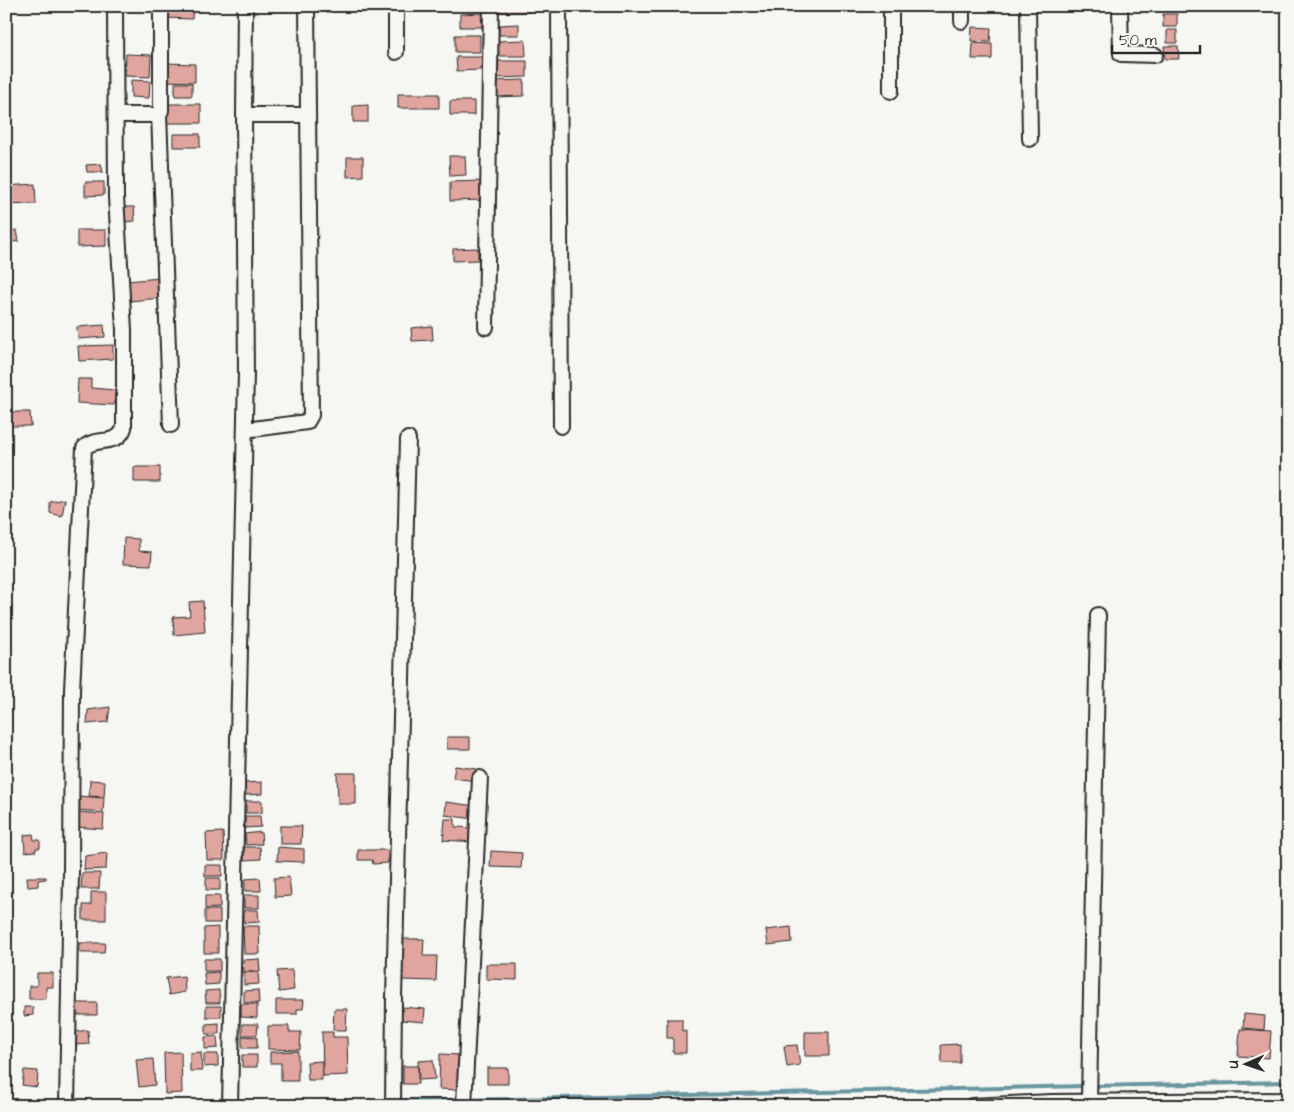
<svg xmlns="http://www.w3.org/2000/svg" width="1294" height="1112" viewBox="0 0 1294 1112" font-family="'Architects Daughter',sans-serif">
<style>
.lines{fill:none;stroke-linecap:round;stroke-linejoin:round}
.stream{stroke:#6896a1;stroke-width:4}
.building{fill:#dfa59e;stroke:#2b2b2b}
.street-casing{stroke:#2b2b2b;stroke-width:18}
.street{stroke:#f6f6f2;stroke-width:14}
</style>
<rect width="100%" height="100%" fill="#f6f6f2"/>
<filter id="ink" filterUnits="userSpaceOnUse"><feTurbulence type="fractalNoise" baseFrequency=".02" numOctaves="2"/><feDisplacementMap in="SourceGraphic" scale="10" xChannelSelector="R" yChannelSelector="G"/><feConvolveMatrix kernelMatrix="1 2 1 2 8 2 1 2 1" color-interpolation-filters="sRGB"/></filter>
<g filter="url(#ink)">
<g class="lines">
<path class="stream" d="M1093,1086l195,-4
M468,1100l618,-14
M249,1106l212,-6"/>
</g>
<path class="building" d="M164,6h29l-1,13 -28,-1z
M500,6h30v6h-30z
M481,13l1,14h-22v-13z
M1163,14h14v13h-14z
M519,24v11h-20v-10z
M972,27l19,1 -1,14 -19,-1z
M1167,30h10v13h-10z
M455,35h25v17h-25z
M525,40l1,16h-27l-1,-15z
M973,43l19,1v15h-20z
M1164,46h14l1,13h-14z
M126,54l25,1 -1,22 -25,-1z
M456,57h26v13l-25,1z
M495,61h32v16l-31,1z
M166,63l29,1v18l-29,-1z
M131,80l19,1 -1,17 -18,-1z
M524,80v16l-30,1v-16z
M175,83h17v13h-17z
M398,94h41v14h-41z
M450,101h24v14h-24z
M163,104h38v19h-38z
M368,105v17h-15v-16z
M173,134h27v13h-27z
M449,156h16l1,19 -16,1z
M347,157h16v19l-16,1z
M101,164l2,8h-16l-1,-7z
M485,181v19l-35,1v-19z
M85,182h19v13l-19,1z
M35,184l1,20 -30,1v-19z
M124,207h10l1,14 -11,1z
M17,230l2,11 -13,2v-11z
M77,230h29v16l-29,1z
M478,248v12l-25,1v-12z
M160,278l2,20 -33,3 -2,-20z
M104,325l1,12 -27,2 -1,-12z
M432,326l1,14 -21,1 -1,-13z
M113,345v14l-34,2 -1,-15z
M78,379h13v9l24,2 -1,15 -37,-2z
M6,412h24l1,14h-25z
M134,467h26v15h-26z
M65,499l-3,17 -12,-3v-11z
M124,538l15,1v12l13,1 -1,13 -28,-1z
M203,601l2,31 -31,3 -1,-18 17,-1 -1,-14z
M110,707l-2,15 -21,2 1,-14z
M447,737h23v12h-23z
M455,766l22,3 -1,12 -23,-3z
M337,773h19v31h-18z
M90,780l15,1 -1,16 -15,-1z
M262,782v12l-16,1 -1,-12z
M78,796l26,2 -1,14 -26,-2z
M246,801h16v12h-16z
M446,802l29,4 -1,13 -29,-4z
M77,812l27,2 -1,15 -27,-2z
M245,816h15l1,11 -16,1z
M445,819h10v8l19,1v14l-31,-2z
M280,826h22l-1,18h-21z
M223,832l1,28h-17l-1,-27z
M261,832l1,12 -16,1 -1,-11z
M33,834l1,6h6v8h-4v3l-11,1 -1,-17z
M244,847h16l1,12 -17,1z
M278,847l26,2v13l-27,-1z
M358,850h30v13l-15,1 -1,-4h-14z
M491,851l31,2 -1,15 -31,-1z
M107,853l-1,16 -22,1 1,-14z
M205,865h17v11h-17z
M82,873h18l-1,16h-18z
M27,877h19v2l-8,1v6l-10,1z
M289,877l2,19 -16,1 -1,-19z
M206,878h14v12h-14z
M260,878l1,13h-16v-12z
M91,892h15v28h-23v-15h8z
M244,895h15v13h-15z
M205,896h15v12l-15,1z
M205,910h15v13h-15z
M244,910h14l1,12 -15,1z
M243,926h16l1,28h-16z
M218,927v26h-14v-25z
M791,927l1,15 -24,3 -2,-15z
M403,939h21l-1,17h14l-1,25 -35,-1z
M80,943h25l-1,10h-24z
M204,959h16v12h-16z
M259,959l1,13h-16l-1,-12z
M486,964h31v16l-31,-1z
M292,970l2,20 -15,2 -2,-21z
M219,972v12l-14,1 -1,-12z
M244,972h14l1,12 -15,1z
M37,973h16v14h-7v12h-17v-13h8z
M184,976l1,16 -16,3 -3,-17z
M219,990l1,13h-14l-1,-12z
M258,990l1,13h-15v-12z
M276,1000h28l-1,9h-6v5h-21z
M72,1003h25v12h-24z
M241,1004h16v14l-16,-1z
M206,1006h15v11h-15z
M24,1007h9v8l-9,1z
M402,1007l23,2 -1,13 -23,-2z
M334,1009h13l-1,21h-13z
M1244,1014l21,2 -1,14 -21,-2z
M667,1019h15v12l4,-1v23h-13v-15h-6z
M219,1023v11h-13v-10z
M242,1024h16l-1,11h-15z
M268,1026h21v6h12l-1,18 -32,-1z
M1240,1029l31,2 -2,27 -31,-2z
M88,1030l1,14 -14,1 -1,-13z
M322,1032h11v5h14l1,38 -25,1z
M805,1032h24v24h-24z
M217,1036l1,12 -13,1v-12z
M242,1036l15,1v11h-15z
M960,1044v19h-18l-1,-18z
M797,1045l3,20 -13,2 -3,-21z
M298,1051v30h-17v-18h-11v-11z
M181,1052l1,41 -17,1 -1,-41z
M201,1052l1,19h-12v-18z
M204,1054h14v12l-14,1z
M440,1054l21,1 -2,35 -20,-1z
M242,1055h15v12h-15z
M153,1059l2,26 -16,2 -3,-27z
M433,1060l2,19 -16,1 -1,-19z
M322,1061v19h-14l-1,-18z
M403,1066h15v18h-15z
M487,1068h21v16h-21z
M24,1070l14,1 -1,16 -15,-2z"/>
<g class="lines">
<defs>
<path id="street" d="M559,6l2,420
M891,6v85
M962,6v15
M1028,6l2,133
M1120,6l1,48 34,1
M396,52v-46
M159,114l12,311
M116,115h41l4,-4v-105
M244,115h64
M486,327l5,-321
M245,430l62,-8 4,-7 -4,-409
M1089,1102l9,-487
M67,1106l4,-233 1,-183 12,-242c11,-12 34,-1 40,-20v-98l-8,-133 -1,-191
M230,1106l16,-733 -2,-258 1,-109
M393,1106l1,-108 14,-559
M464,1106l16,-328
M972,1106l79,-4 237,-2"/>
</defs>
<use href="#street" class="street-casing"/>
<use href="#street" class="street"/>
</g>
</g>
<rect width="1294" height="1112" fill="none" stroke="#f6f6f2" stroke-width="25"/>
<rect x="12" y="12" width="1269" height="1087" fill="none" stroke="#2b2b2b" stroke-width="2" filter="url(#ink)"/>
<g transform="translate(1246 1064) rotate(268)" stroke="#f6f6f2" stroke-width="4" paint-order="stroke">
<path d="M0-4L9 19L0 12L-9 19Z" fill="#2b2b2b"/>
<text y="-8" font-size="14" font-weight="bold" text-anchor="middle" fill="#2b2b2b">U</text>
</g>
<path d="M1112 45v8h88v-8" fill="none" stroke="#2b2b2b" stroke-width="2.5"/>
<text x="1119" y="45" font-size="15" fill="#2b2b2b" stroke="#f6f6f2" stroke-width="4" paint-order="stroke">50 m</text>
</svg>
